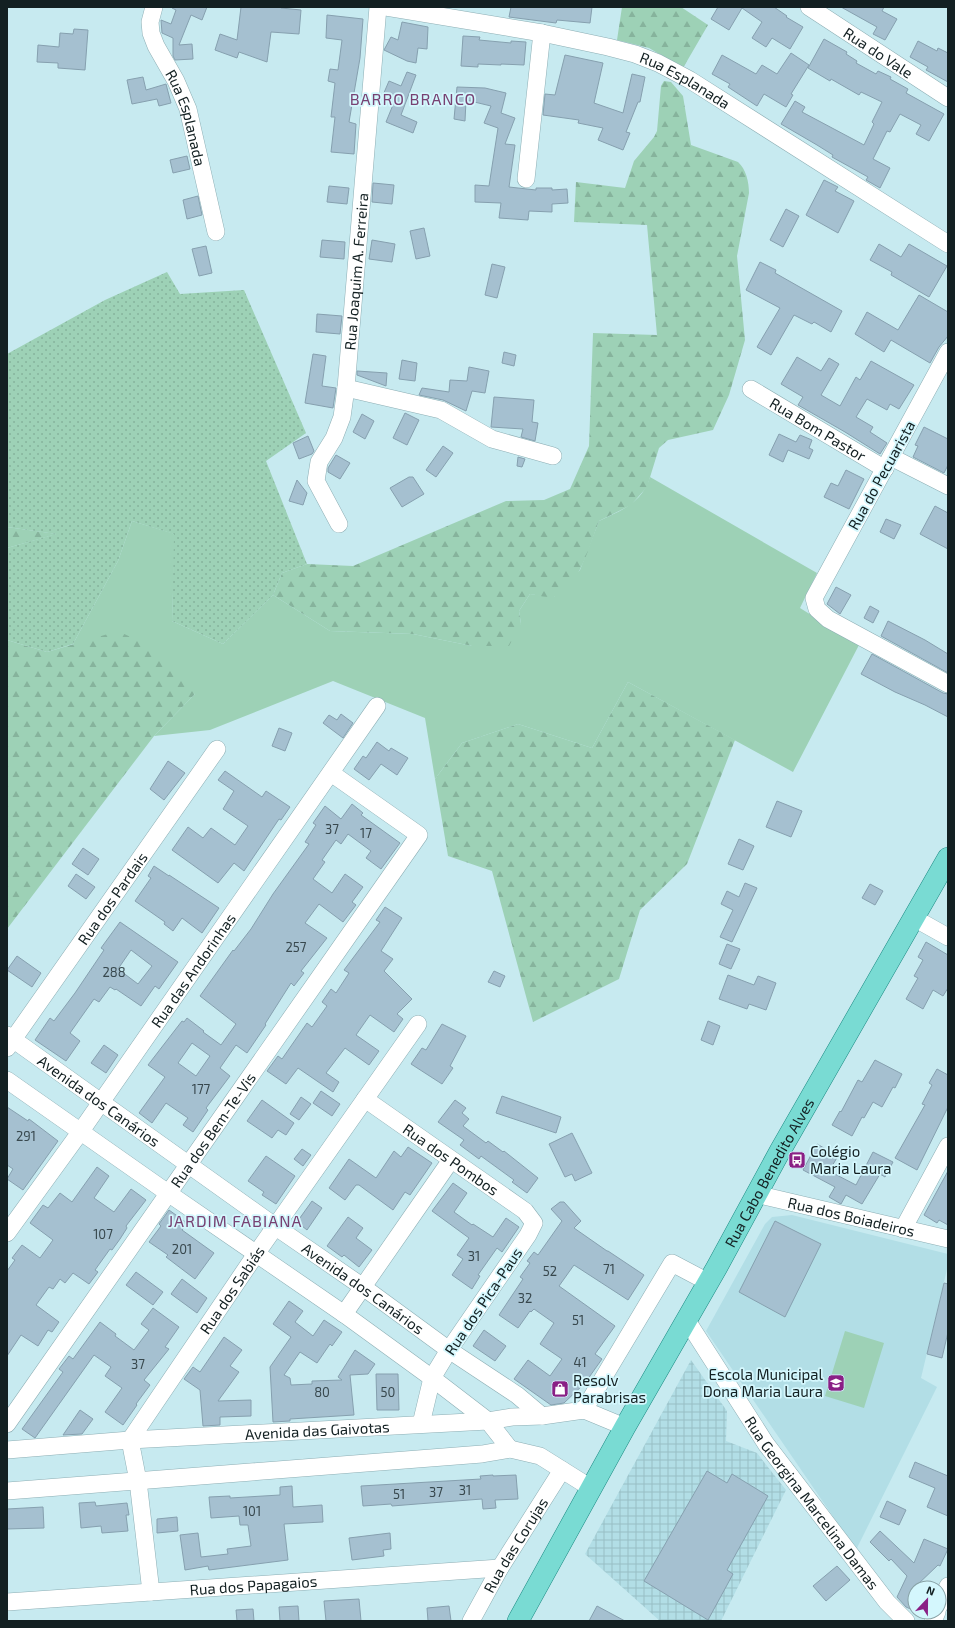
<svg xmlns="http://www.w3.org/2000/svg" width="955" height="1628" viewBox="0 0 955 1628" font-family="'Exo 2',sans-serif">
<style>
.built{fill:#b2dee6}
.industrial{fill:url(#industrial-grid)}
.green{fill:#9dd1b6}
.forest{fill:url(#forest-firs)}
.garden{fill:url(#garden-dots)}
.building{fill:#a5c0d0;stroke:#86a0af;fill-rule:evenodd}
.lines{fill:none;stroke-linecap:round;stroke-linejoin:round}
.minor-casing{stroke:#8daeb4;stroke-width:18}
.major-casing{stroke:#1b8a82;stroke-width:22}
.minor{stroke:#fff;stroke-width:17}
.major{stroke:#79dbd3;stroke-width:21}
.labels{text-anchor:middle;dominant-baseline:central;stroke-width:3.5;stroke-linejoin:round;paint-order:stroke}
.number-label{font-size:13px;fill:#38484e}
.street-label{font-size:15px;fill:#132022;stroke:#d4f7fd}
.poi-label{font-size:15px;fill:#132022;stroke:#d4f7fd;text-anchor:start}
.neighbourhood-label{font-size:16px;letter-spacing:1px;fill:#774172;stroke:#d4f7fd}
</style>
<defs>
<pattern id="industrial-grid" width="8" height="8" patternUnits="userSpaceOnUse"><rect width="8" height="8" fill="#b2dee6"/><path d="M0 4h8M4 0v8" fill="none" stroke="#98bec5"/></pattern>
<pattern id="forest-firs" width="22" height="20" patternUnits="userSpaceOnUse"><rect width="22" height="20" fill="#9dd1b6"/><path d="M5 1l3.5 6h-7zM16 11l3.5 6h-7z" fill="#86b39c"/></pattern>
<pattern id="garden-dots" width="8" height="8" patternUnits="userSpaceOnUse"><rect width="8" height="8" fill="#9dd1b6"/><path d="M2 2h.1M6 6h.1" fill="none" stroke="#86b39c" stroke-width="1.8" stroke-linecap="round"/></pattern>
</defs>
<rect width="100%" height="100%" fill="#c7eaf0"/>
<path class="built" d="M792,1215l156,39v11l-27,113 16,9 -81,163 -150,-219 59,-107 7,-7z"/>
<path class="industrial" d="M691,1360l36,51 -1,30 31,12 29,37 -65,131h-61l-75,-67z"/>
<path class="green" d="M650,477l167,96 -17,35 59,37 -66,127 -165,-90 -36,66 -74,-24 -56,19 -27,36 -10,-61 -92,-37 -123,49 -56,6 41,-42 -122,-50 45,-83 14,-40 43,13 -3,87 51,23 50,-49 57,36 83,3 59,12 49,-22 -2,-13 11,-17 24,3 26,-27 19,-49c23,-11 43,-18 51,-44z
M845,1331l39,12 -20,65 -39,-12z"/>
<path class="forest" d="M622,7h59l27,18 -25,43 -34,-20 -32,-8z
M664,81l7,1 12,14 8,49 47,17c8,7 11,20 11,31l-12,63 8,84 -16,55 -16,35 -45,10 -9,8 -12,39 -16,18 -32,16c-8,20 -21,70 -45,76 -6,1 -18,-2 -24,-3l-11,17 2,13 -12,22h-37l-59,-12 -83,-3 -57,-36 9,-22 25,-9 46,2 153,-65 38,-1 26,-11 19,-43 4,-113 64,2 -10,-110 -73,-3 2,-40 49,6 9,-27 20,-24 3,-6 4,-45z
M7,527l50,7 -50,14z
M118,631l44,21 33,42 -41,42 -147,193v-289l40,12z
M628,682l107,58 -48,124 -47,46 -21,69 -86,43 -41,-151 -44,-15 -13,-77 27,-36 56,-19 74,24z"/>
<path class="garden" d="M167,272l13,22 64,-4 62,143 -40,28 41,103 -25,9 -9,22 -50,49 -51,-23 2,-87 -42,-13 -14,40 -45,83 -26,8 -40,-12v-92l49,-14 -49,-7v-173l98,-54z"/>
<path class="building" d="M172,7h35l-5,13 -11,-5 -12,30 13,-1 1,15 -18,1 -2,-4v-18l-11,-5 -1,-13 10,4 5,-14 -4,-2z
M241,7h41l-1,1 20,2 -2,24 -28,-2 -4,30 -28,-10 -2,6 -22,-8 5,-16 17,6z
M511,7h81l-2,16 -33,-3 -1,3 -47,-6z
M718,7h56l13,9 -1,1 17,10 -13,22 -18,-11 -6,9 -14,-9 10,-16 -20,-14 -13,22 -18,-11z
M841,7h43l-2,4 15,8 -12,21 -12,-6 4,-7z
M327,15l36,4 -3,39 -11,64 7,2 -2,30 -23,-2 4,-35h-4l4,-34 -7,-2 2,-12 8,1 4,-30 -16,-2z
M402,22l26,5 -1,22 -9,-1 -2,15 -9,-2 -23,-11 7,-13 7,3z
M74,29l14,1 -3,40 -27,-2v-5l-21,-1 1,-17 21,2 1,-14 13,1z
M463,36l17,1 -1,3 32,3v-2l15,1 -2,23 -23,-1v1l-23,-1v3l-17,-1z
M824,39l23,13 -1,2 11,7 -1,2 20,11 2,-3 13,6 -1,2 18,10 -2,4 38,21 -15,27 -13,-7 5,-9 -21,-11 -10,18 -3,-1 -14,28 17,9 -10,20 -14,-8 2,-3 -36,-20 1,-2 -16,-10 -36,-21 14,-23 10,6 -3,5 62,33 10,-21 -2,-2 10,-20 -21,-10 -2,3 -28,-16 -1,2 -22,-13z
M918,41l19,10 1,-3 10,5v29l-22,-12 2,-3 -18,-10z
M791,53l18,12 -18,29 2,1 -7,12 -22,-13 -7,12 -29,-19 2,-3 -18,-10 10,-19 34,19 6,-9 15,9z
M565,55l38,8 -9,40 29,10 9,-39 13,3 -5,25h-2l-12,30 4,1 -7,17 -25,-10 5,-12 -25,-5 1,-3 -36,-5 2,-21 10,1z
M407,72l9,3 -15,40 16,7 -4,11 -27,-11 9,-22 -12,-5 6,-14 12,5z
M143,77l3,13 20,-6 5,19 -12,3 -2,-7 -25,5 -5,-24z
M457,87l28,1 21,5 -5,20 14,5 -10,26 10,1 -6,42 27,3v-2h16v2l15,-1 1,14 -16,1v8l-23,-1 -1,9 -29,-2 2,-15 -26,-1v-17l14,1 9,-58 -14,-5 7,-17 -25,-6 -1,21 -11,-2z
M187,156l3,13 -17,4 -3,-13z
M824,180l14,7 -3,4 19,10 -16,32 -32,-18z
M373,183l21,2 -2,19 -20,-2z
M329,186l20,2 -2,16 -20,-2z
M198,196l4,19 -15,4 -4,-19z
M786,209l13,7 -16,31 -13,-7z
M424,228l6,28 -14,3 -6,-28z
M322,240l23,2 -1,17 -24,-2z
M372,240l23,4 -3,18 -23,-3z
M879,244l22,13 8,-13 38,22 -18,31 -38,-22 1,-3 -22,-12z
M206,246l6,27 -13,3 -7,-27z
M760,262l16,8 -1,3 67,38 -11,21 -17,-10 -2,2 -18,-9 -23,40 -14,-8 23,-39 -34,-18z
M492,264l13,3 -8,31 -12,-3z
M919,295l29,17v24l-9,11 -9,16 -39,-23 -7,12 -29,-18 12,-22 31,18z
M317,314l25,2 -2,18 -24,-2z
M504,352l12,3 -2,11 -12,-3z
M313,354l13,2 -4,30 14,2 -3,20 -28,-5z
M797,357l24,14 8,-13 10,6 -18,31 19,11 16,-29 4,3 11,-19 43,24 -15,24 -9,-5 -3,6 -20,-11 -11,18 17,10 -3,5 17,11 -7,11 -35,-22 -47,-27 5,-8 -22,-13z
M402,360l15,3 -2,18 -16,-2z
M469,367l20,4 -4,22 -13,-2 -6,20 -23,-11 -24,-5 3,-7 27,4 1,-12 17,1z
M357,371l30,2 -1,13 -29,-11z
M494,397l40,3 -2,22 6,1 -3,18 -14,-4 2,-8 -32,-2z
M405,413l14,7 -12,25 -14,-7z
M362,414l12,7 -9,18 -12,-7z
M924,427l24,12v26l-4,8 -31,-16 5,-11 -3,-1z
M779,434l17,8 4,-7 12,5 -3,8 4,2 -4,9 -21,-9 -5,12 -14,-7z
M308,436l6,15 -2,3 -13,5 -6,-16z
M443,446l10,7 -17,24 -10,-7z
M336,455l14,8 -10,16 -12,-7v-4z
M518,457l7,2 -3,8 -5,-1z
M846,470l18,9 -15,30 -25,-12 7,-14 7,3z
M409,477h4l11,17 -22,13 -12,-19z
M297,480l10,13 -4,12 -14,-4z
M935,506l13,7v36l-28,-15z
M886,519l15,6 -7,14 -14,-7z
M836,587l15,8 -11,19 -13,-10z
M870,606l9,5 -6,12 -9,-5z
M888,621l37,19 23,14v19l-67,-37z
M872,654l71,39 5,1v23l-23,-12 -30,-13 -34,-18z
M341,714l12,9 -10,15 -20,-15 6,-8 8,5z
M279,728l13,5 -7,18 -13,-5z
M377,742l12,9 2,-3 17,10 -11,17 -16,-11 -12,16 -15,-11 9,-13 3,2z
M168,761l17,12 -21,27 -14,-11z
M225,771l37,26 4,-6 24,16 -9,13 -2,-1 -35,52 -10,-8 -16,20 -46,-33 16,-23 15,11 8,-10 24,17 13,-19 -25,-17 11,-18 -16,-11z
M777,801l25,10 -11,26 -25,-10z
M352,804l11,9 -2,2 39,28 -19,26 -15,-11 5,-7 -23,-17 -7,10 -5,-4 -14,20 3,2 -12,17 19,14 13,-19 18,13 -11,15 4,3 -13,17 -24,-18 -14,19 22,15 -26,33 3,2 -10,13 -3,-3 -26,41 1,1 -19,28 -11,-8 -16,23 10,8 -24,32 2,2 -15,22 -10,-7 5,-7 -22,-15 -14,20 -13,-10 26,-36 -17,-12 34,-44 2,1 3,-4 17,13 -1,1 18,13 15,-21 -36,-28 33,-46 1,1 17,-22 22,-35 36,-50 -4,-2 11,-17 -3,-2 12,-17 16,13zM192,1043l18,13 -14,20 -18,-13z
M739,839l15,7 -11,24 -15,-6z
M83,848l16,11 -11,16 -16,-11z
M154,866l15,10v-1l50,33 -17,25 -20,-15 -9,13 -9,-7 1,-2 -30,-21 16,-23 -3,-2z
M76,874l19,13 -9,12 -18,-13z
M745,883l12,5 -25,54 -12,-5 13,-27 -12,-6 6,-13 12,6z
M870,884l13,7 -8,14 -13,-7z
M385,907l17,11 -21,33 12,8 -9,12 28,28 -15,15 6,5 -9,13 -24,-17 -14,20 23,16 -10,14 -24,-17 -19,25 13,9 -6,10 -35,-24 -12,16 -19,-13 11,-15 4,3 25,-36 5,4 15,-21 -5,-4 9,-13 5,4 13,-20 -5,-3 36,-48 -4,-2z
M120,922l58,40 -19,27 -4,-3 -14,20 -25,-17 -1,1 -5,-3 -11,15 -5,-3 -24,34 10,8 -14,20 -31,-21 15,-22 4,3 21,-28 29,-43 -3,-2zM131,950l21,16 -14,18 -20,-15z
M926,942l22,13v33l-5,8 -10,-6 -10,19 -17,-10 12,-21 -4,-2 9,-16 -5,-3z
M727,944l13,5 -9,20 -12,-5z
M17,956l24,17 -9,14 -25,-17z
M494,971l11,5 -5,11 -12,-5z
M728,975l26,10 4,-9 18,7 -10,27 -17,-6 -2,5 -28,-10z
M708,1021l12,5 -7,19 -12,-5z
M442,1024l24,12 -16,30 3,2 -11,16 -31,-20 11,-16 4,2z
M104,1045l14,10 -12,18 -15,-10z
M875,1060l27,14 -7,14 -2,-1 -11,20 -9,-5 -9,16 -2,-1 -10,19 -20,-11 8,-14 1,1 17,-32 4,2z
M937,1069l11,6v32l-31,63 -22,-12 30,-53 -3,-1 10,-19 -3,-2z
M321,1091l19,13 -8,12 -19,-13z
M502,1096l59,21 -5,16 -60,-20z
M301,1097l10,7 -12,16 -9,-6z
M262,1100l32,23 -8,12 -8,-5 -6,8 -25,-17z
M455,1100l11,8 -4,5 7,6 -6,7 23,17 2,-2 15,11 1,-1 34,27 -11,15 -15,-11 2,-2 -33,-24 -2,3 -19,-14 4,-5 -26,-18z
M7,1107l21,14 1,-2 29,22 -35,49 -16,-11 6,-10 -6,-4z
M572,1133l20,40 -17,8 -3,-7 -7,3 -16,-33z
M817,1144l21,12 -9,15 27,14 17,-33 20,10 -8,15 -5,-3 -18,30 -16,-9 -5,9 -12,-7 6,-10 -32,-17z
M408,1147l24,16 -22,32 -5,-3 -12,18 -34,-25h-3l-11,15 -16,-12 20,-29 27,19 18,-27 7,6z
M302,1149l9,6 -8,11 -9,-7z
M266,1156l29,20 -19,28 -14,-9 2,-3 -16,-11z
M97,1167l12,9 -15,22 20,14 17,-23 15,11 -20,26 1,2 -7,11 -8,11 -2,-1 -15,21 3,2 -9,12 -16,-11 -8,10 -5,-4 -7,10 -4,-2 -13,18 23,17 -7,10 -4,-2 -10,16 -17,-11 -14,21v-85l8,-11 -3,-2 10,-13 18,13 13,-18 -23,-17 13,-18 5,3 12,-15 12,9z
M948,1171v54l-9,-5 -2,3 -13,-8z
M453,1183l14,10 -13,19 18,13 1,-1 20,13 13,-19 13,9 -17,25 -5,-4 -19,27 2,1 -8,13 -20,-14 11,-16 -6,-4 12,-17 -37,-27z
M312,1201l10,7 -15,22 -10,-8z
M560,1202h4l17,19 -7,7 33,23h1l36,24 -16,25 -54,-35 -15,21 56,40 -20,28 7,5 -17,24 -21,20 -13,2 -37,-26 14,-19 22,16 12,-17 -22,-15 14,-21 -20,-14 -3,3 -1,-1 -12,17 -19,-13 24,-36 -3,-2 10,-14 -3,-2 7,-9 4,3 24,-34 -11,-12z
M169,1210l18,13 -5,7 32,23 -19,26 -29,-22 2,-2 -19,-13 12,-16 -2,-2z
M348,1217l15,11 -7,10 16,12 -13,17 -15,-12 -2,2 -15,-11z
M775,1221l46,23 -36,73 -46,-25z
M136,1272l27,20 -10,13 -27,-20z
M182,1279l25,19 -10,15 -26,-19z
M944,1283l4,1v48l-6,26 -15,-4z
M289,1301l14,10 -8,11 18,14 11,-16 18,12 -10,14 -2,-2 -13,19 -17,-11 -16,23 6,3 1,7 21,-1v-3l30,-1 -4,-3 17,-27 20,14 -7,10 -18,1 4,40 -64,4v2l-17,1 -3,-55 21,-30 -18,-13z
M153,1308l26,19 -14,20 4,2 -25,31 6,5 -14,19 1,1 -14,20 -18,-13 17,-24 -17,-12 6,-9 -17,-12 -59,83 -13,-9 41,-57 -4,-3 10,-13 4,3 27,-37 16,12 -1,2 19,14 15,-20 -8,-6z
M484,1330l22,16 -11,15 -22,-15z
M224,1337l18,13 -12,16 9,6 -21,29 33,-1v16l-31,1v8l-17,1 -3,-36 -16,-11 9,-12 7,5z
M376,1374h22l1,36h-22z
M80,1410l13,9 -11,15 -19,1z
M915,1462l33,14v40l-21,-9 8,-19 -26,-11z
M707,1471l20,12 5,-9 36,22 -41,74 6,4 -25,46 -64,-39z
M493,1475v1l23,-1 2,24 -23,1 1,8 -13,1 -1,-10 -65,5 -25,2 -1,-2 -28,2 -2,-20 120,-7 -1,-3z
M292,1486l1,21 29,-2 1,17 -39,2 4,36 -79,10 -1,-4 -23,4 -5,-35 18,-2 3,24 27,-3 -1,-5 24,-3 -3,-21h-8l-1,-9 -28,2 -2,-21 21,-1v2l50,-3v-8z
M887,1501l19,9 -7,15 -19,-8z
M95,1502l1,4 31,-3 2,12h-3l2,16 -26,2 -1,-7 -20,2 -2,-25z
M43,1507l1,21 -37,1v-20z
M177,1517l1,14 -21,2v-14z
M880,1531l34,32 10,-24 24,10 -8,17 -2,-1 -23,22v24l-9,-4 -9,-10 10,-21 -16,-17 -2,2 -19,-19z
M390,1533l1,16 -8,1 1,6 -32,4 -3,-22z
M837,1566l13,14 -24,21 -13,-15z
M359,1599l2,22h-35l-2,-20z
M298,1606l1,15h-19l-1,-14z
M449,1606l2,15h-23l-1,-13z
M597,1606l28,15h-36z
M253,1609l1,12h-17l-1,-11z"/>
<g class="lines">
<defs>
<g id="minor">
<path id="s1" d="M154,7l-4,15 1,11 5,13 20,35 12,28 28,123"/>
<path id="s2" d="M386,7l156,26 66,14 27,7 23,9 32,17 258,164"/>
<path id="s3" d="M809,7l139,91"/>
<path d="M526,179l16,-146"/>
<path d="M948,352l-134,246 3,11 11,10 120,65"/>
<path d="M346,388l95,22 51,29 61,17"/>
<path id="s4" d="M751,389l134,80"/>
<path d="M891,457l57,29"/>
<path id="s5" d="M339,524l-23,-43 3,-19 15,-24 8,-21 4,-29 32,-381"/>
<path d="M914,918l34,19"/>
<path id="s6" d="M7,1035l269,192 87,60 86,63 68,45 25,21"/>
<path id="s7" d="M7,1048l210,-299"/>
<path d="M7,1080l161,113 176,121 88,64 56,43 22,28"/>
<path id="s8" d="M365,1099l160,112 9,12 -6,12 -79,115 -17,28 -11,46"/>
<path id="s9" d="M756,1194l192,45"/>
<path d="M903,1229l45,-83"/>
<path id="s10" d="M7,1233l74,-102 296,-425"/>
<path d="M344,1314l107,-154"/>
<path id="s11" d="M686,1319l80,125 121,158 19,19"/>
<path d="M584,1410l88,-147 36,19"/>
<path id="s12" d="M7,1424l412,-589 -88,-62"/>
<path id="s13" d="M7,1450l123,-10 358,-19 24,-4 30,-1 42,-6 41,17"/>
<path d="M7,1491l475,-37 28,-5 30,7 51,32"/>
<path id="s14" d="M151,1592l-13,-111 -8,-41 126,-186 162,-230"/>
<path id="s15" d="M7,1602l493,-34"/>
<path d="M939,1606l9,-20"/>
<path id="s16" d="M471,1621l29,-53 62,-98"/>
<path d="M933,1621l4,-9"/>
</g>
<g id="major">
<path id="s17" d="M518,1621l107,-194 92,-160 63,-116 168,-293"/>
</g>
</defs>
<use href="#minor" class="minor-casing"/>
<use href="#major" class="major-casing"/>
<use href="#minor" class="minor"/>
<use href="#major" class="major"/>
</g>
<defs>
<symbol id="bus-square" viewBox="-11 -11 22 22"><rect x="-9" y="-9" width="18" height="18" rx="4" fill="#8a1f85" stroke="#d4f7fd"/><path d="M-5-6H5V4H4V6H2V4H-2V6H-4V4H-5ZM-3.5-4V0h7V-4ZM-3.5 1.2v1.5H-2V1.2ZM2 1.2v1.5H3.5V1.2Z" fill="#fff"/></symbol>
<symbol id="school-square" viewBox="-11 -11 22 22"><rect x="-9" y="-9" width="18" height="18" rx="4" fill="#8a1f85" stroke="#d4f7fd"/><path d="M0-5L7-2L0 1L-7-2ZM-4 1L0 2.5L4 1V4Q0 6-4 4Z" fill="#fff"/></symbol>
<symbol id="shop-square" viewBox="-11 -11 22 22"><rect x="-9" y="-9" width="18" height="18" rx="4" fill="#8a1f85" stroke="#d4f7fd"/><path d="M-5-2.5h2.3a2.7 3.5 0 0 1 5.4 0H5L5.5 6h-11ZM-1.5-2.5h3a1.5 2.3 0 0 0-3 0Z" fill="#fff"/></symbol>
</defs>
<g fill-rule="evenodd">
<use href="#bus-square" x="787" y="1150" width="20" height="20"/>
<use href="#school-square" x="826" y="1373" width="20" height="20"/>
<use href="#shop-square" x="550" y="1379" width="20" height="20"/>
</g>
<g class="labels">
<g class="number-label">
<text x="332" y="829">37</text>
<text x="366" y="833">17</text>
<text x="296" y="947">257</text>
<text x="114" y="972">288</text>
<text x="201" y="1089">177</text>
<text x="26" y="1136">291</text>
<text x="103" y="1234">107</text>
<text x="182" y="1249">201</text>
<text x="474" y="1256">31</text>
<text x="609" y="1269">71</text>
<text x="550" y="1271">52</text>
<text x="525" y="1298">32</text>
<text x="578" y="1320">51</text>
<text x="580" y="1362">41</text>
<text x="138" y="1364">37</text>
<text x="322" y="1392">80</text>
<text x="388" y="1392">50</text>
<text x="465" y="1490">31</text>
<text x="436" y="1492">37</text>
<text x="399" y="1494">51</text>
<text x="252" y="1511">101</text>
</g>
<g class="street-label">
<text stroke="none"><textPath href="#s3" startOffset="83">Rua do Vale</textPath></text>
<text stroke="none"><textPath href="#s2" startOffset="310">Rua Esplanada</textPath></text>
<text stroke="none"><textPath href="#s1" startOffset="119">Rua Esplanada</textPath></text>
<text stroke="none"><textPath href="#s5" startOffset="265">Rua Joaquim A. Ferreira</textPath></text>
<text stroke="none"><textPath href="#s4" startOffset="78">Rua Bom Pastor</textPath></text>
<text transform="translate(881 475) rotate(-61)">Rua do Pecuarista</text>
<text stroke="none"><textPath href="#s7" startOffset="183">Rua dos Pardais</textPath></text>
<text stroke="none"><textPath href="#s10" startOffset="322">Rua das Andorinhas</textPath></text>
<text stroke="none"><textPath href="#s6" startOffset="113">Avenida dos Canários</textPath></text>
<text stroke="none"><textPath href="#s12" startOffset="359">Rua dos Bem-Te-Vis</textPath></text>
<text stroke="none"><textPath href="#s8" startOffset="105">Rua dos Pombos</textPath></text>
<text stroke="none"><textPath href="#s17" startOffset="514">Rua Cabo Benedito Alves</textPath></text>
<text stroke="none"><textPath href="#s9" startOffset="98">Rua dos Boiadeiros</textPath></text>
<text stroke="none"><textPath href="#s6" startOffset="437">Avenida dos Canários</textPath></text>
<text stroke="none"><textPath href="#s14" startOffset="335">Rua dos Sabiás</textPath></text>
<text transform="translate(483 1301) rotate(-56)">Rua dos Pica-Paus</text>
<text stroke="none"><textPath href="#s13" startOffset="311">Avenida das Gaivotas</textPath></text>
<text stroke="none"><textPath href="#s11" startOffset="223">Rua Georgina Marcelina Damas</textPath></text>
<text stroke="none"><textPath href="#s16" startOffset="88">Rua das Corujas</textPath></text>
<text stroke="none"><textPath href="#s15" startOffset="247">Rua dos Papagaios</textPath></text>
</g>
<g class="poi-label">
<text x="810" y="1151">Colégio<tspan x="810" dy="17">Maria Laura</tspan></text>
<text x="823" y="1374" text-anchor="end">Escola Municipal<tspan x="823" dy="17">Dona Maria Laura</tspan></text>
<text x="573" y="1380">Resolv<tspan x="573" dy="17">Parabrisas</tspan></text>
</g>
<g class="neighbourhood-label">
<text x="413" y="98">BARRO BRANCO</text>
<text x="235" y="1220">JARDIM FABIANA</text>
</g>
</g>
<rect width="955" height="1628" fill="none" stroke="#132022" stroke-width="16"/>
<g transform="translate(927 1600) rotate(22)"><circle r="19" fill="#d4f7fd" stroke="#87a1a5"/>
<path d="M0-3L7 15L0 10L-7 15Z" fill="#8a1f85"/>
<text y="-6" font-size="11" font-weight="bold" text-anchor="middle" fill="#132022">N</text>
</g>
</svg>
